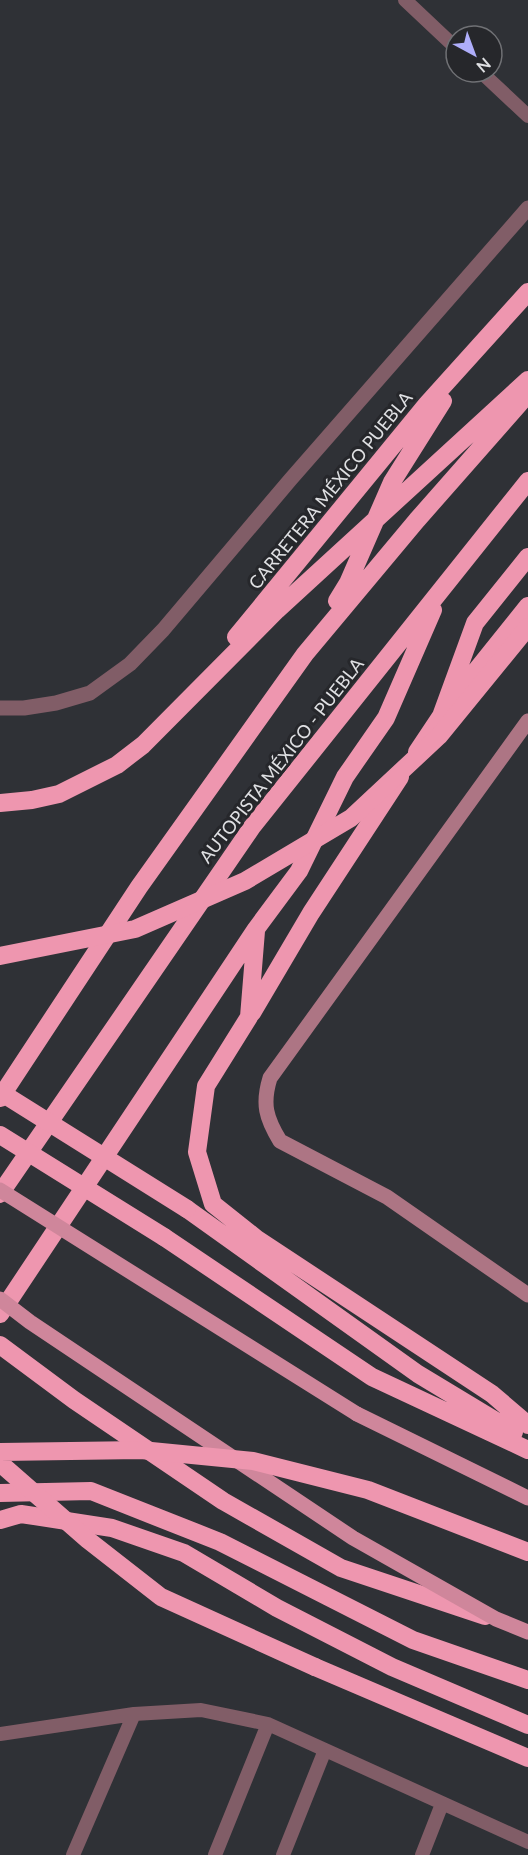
<svg xmlns="http://www.w3.org/2000/svg" width="528" height="1855" viewBox="0 0 528 1855" font-family="Lato,sans-serif">
<style>
.lines{fill:none;stroke-linecap:round;stroke-linejoin:round}
.lane{stroke:#815d67;stroke-width:14}
.street{stroke:#815d67;stroke-width:15}
.secondary{stroke:#ad7584;stroke-width:15}
.primary{stroke:#cf869b;stroke-width:15}
.highway{stroke:#ee96af;stroke-width:18}
.primary-bridge{stroke:#cf869b;stroke-width:15}
.highway-bridge{stroke:#ee96af;stroke-width:18}
.labels{text-anchor:middle;dominant-baseline:central;stroke-width:6;stroke-linejoin:round;paint-order:stroke}
.street-label{font-size:18px;fill:#dfe0e3;stroke:#26272b}
</style>
<rect width="100%" height="100%" fill="#2f3136"/>
<g class="lines">
<path class="lane" d="M405,0l51,48
M481,72l47,44
M0,1734l134,-20 67,-4 67,14 260,118
M73,1855l61,-141
M215,1855l53,-131
M283,1855l42,-105
M422,1855l20,-51"/>
<path class="street" d="M0,708h24l32,-5 34,-10 40,-29 33,-34 127,-150 238,-272"/>
<path class="secondary" d="M528,721l-258,357c-8,26 -4,40 10,63l107,56 141,98"/>
<path class="primary" d="M357,1414l171,84"/>
<path class="highway" d="M337,601l11,-18 44,-101 51,-81
M236,637l191,-233 101,-112
M451,702l77,-96
M417,752l24,-36 34,-93 53,-66
M0,803l32,-3 27,-6 58,-29 26,-20 134,-135 251,-230
M256,931l-7,86 -43,69 -9,66 16,52 44,35 235,155 36,31
M252,1013l59,-100 89,-136
M0,1098l139,-211 166,-233 112,-134 111,-126
M0,1194l252,-367 276,-346
M187,1209l231,165 96,58
M164,1237l208,140 156,73
M0,1314l256,-385 43,-58 46,-94 41,-59 47,-108
M0,1345l74,55 149,101 118,67 144,48
M0,1493l91,-2 129,51 193,98 115,40
M0,1520l21,-6 91,14 72,25 93,55 115,59 136,58
M315,1667l213,91"/>
<path class="primary-bridge" d="M0,1190l357,224
M0,1299l30,23 323,216 143,81 32,13"/>
<path class="highway-bridge" d="M0,956l135,-27 110,-48 106,-63 88,-82 89,-109
M0,1092l187,117
M0,1135l164,102
M0,1452l141,-2 112,11 115,29 160,62
M0,1463l88,77 73,57 154,70"/>
</g>
<g class="labels">
<g class="street-label">
<text transform="translate(330 490) rotate(-51)">CARRETERA MÉXICO PUEBLA</text>
<text transform="translate(281 760) rotate(-52)">AUTOPISTA MÉXICO - PUEBLA</text>
</g>
</g>
<g transform="translate(474 54) rotate(139)"><circle r="28" fill="#26272b" stroke="#707175" stroke-width="1.5"/>
<path d="M0-4.5L10 22L0 15L-10 22Z" fill="#afaefa"/>
<text y="-9" font-size="16" font-weight="bold" text-anchor="middle" fill="#dfe0e3">N</text>
</g>
</svg>
